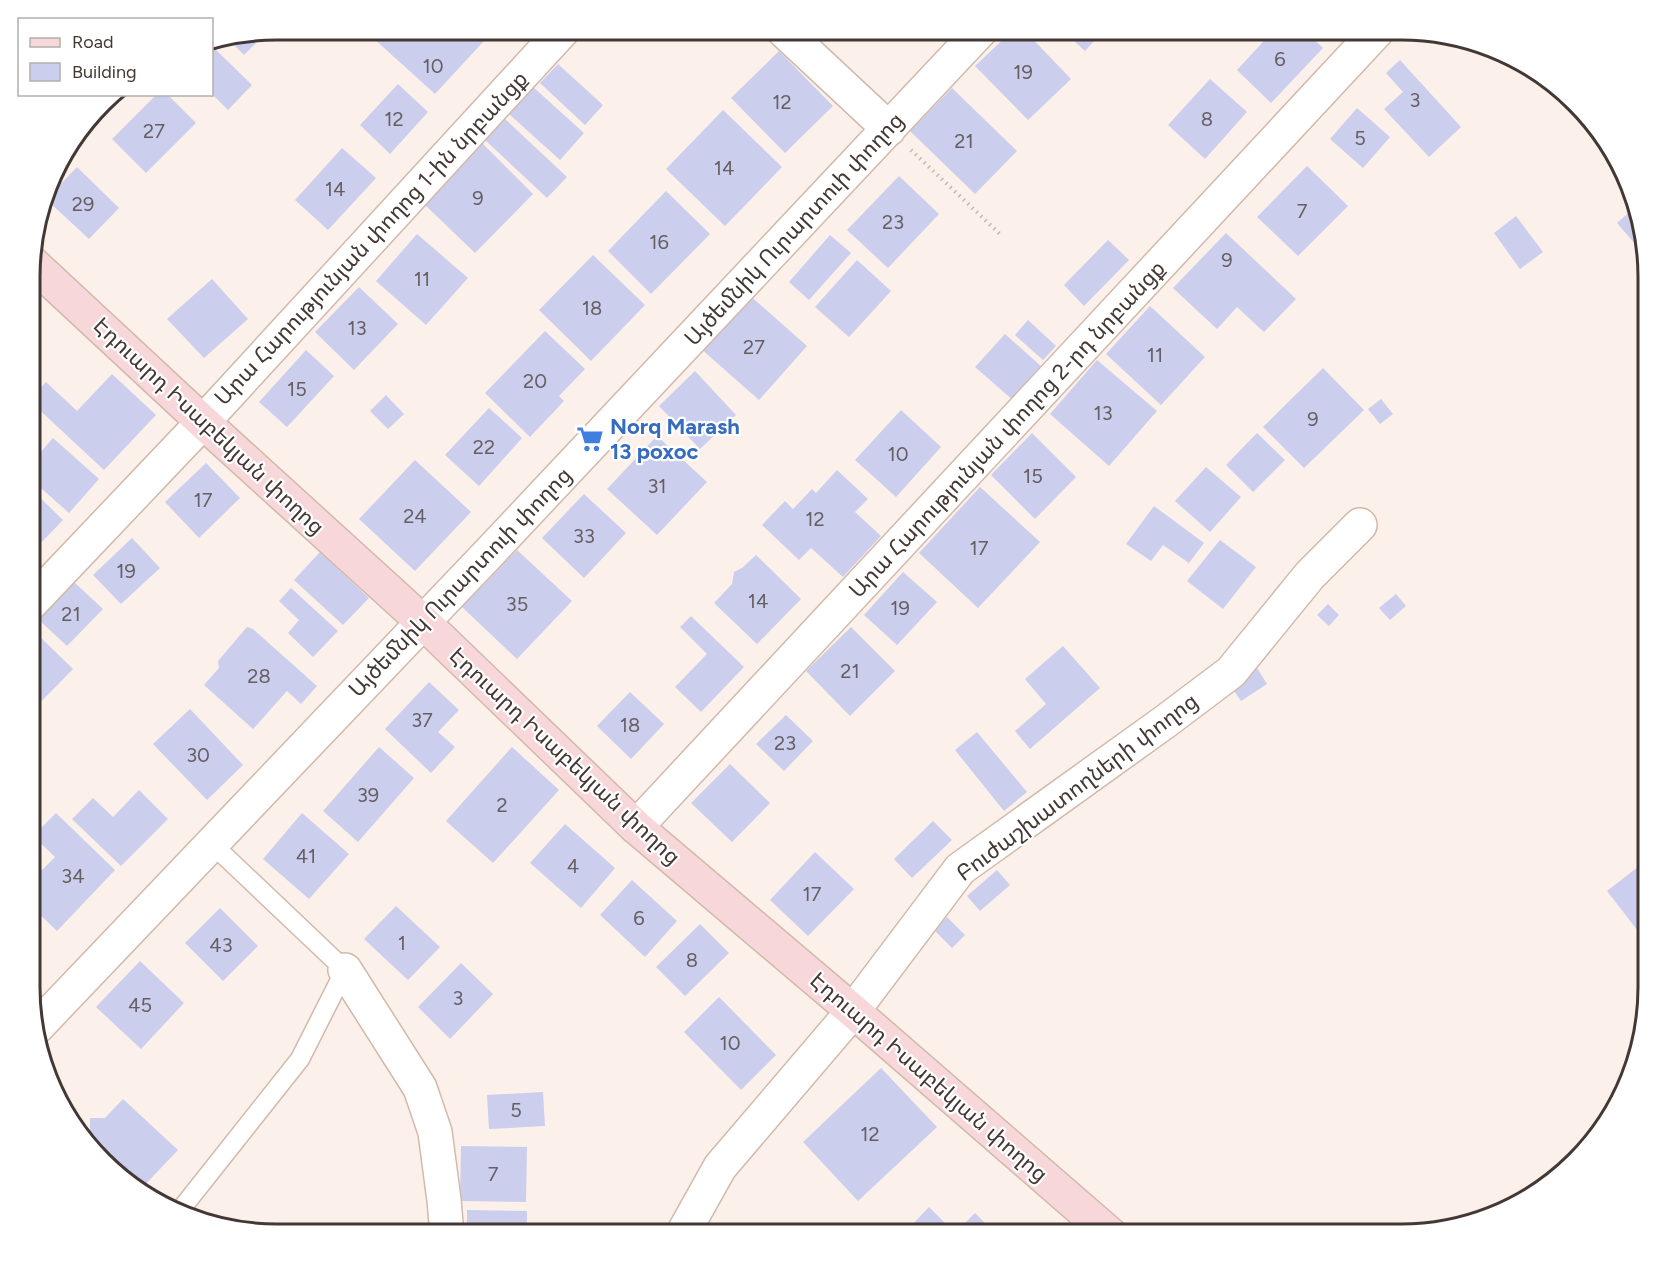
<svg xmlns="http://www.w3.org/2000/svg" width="1679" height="1265" viewBox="0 0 1679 1265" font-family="Figtree,'Noto Sans Armenian',sans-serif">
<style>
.building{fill:#cbceed}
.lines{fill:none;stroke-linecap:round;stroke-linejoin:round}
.service-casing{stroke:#d2b9aa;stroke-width:21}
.minor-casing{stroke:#d2b9aa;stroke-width:36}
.secondary-casing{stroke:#d2b9aa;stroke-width:36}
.path{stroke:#c3b8b3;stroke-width:4;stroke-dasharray:1.5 4.5;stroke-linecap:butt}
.service{stroke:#fff;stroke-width:18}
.minor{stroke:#fff;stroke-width:33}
.secondary{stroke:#f8d7da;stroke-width:33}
.labels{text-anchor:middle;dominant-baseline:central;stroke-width:4.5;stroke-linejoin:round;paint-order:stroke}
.number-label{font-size:20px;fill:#655e62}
.street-label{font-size:22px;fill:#433833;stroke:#fff}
.shop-label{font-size:22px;font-weight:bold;fill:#366cbe;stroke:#fff;text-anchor:start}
.rim{fill:none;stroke:#433833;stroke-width:3}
</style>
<rect width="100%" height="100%" fill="#fbf0ea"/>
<path class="building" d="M379,30h29l5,5 5,-5h76l-59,64 -63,-57z
M1013,30h11l47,49 -43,41 -53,-54z
M1062,30h42l-19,21z
M1274,30h30l19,18 -52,55 -34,-33z
M1330,30h23l-11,12z
M263,32l2,2 -21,21 -17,-17z
M212,46l40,39 -24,25 -16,-16z
M779,51l54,55 -48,47 -54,-55z
M1400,60l61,67 -32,30 -45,-48 19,-17 -17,-19z
M558,64l45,41 -18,20 -45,-42z
M1210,79l37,33 -42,47 -37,-34z
M398,84l30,28 -38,42 -30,-29z
M533,87l51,46 -24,27 -51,-46z
M952,88l65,63 -42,43 -65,-63z
M157,94h10l29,29 -50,50 -34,-34z
M1357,108l33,29 -27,31 -33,-29z
M723,110l59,57 -57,59 -59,-57z
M503,117l64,60 -20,21 -64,-60z
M482,143l51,51 -58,59 -52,-50z
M342,148l34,30 -48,52 -33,-30z
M1307,166l41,40 -50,50 -41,-39z
M77,167l42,41 -30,31 -42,-39 2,-4z
M899,176l40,38 -51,54 -41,-38z
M666,191l44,43 -59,60 -43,-43z
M1633,209l10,44 -26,-30z
M1516,216l27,36 -23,17 -26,-36z
M1226,233l70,66 -32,33 -27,-25 -20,22 -44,-41z
M417,234l51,44 -42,47 -50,-44z
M830,235l21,18 -42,47 -20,-18z
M1108,240l21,20 -45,46 -20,-21z
M593,255l52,50 -54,56 -52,-51z
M857,260l34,31 -42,46 -34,-30z
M212,279l36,40 -44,39 -37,-39z
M359,287l39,37 -44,46 -39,-38z
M748,294l59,52 -48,54 -59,-52z
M1150,306l55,51 -44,48 -55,-51z
M1028,320l28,26 -13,14 -28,-25z
M545,331l40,38 -26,27 5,5 -34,36 -45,-44z
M1005,334l38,34 -29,33 -39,-34z
M306,350l28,26 -47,51 -28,-25z
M1097,360l60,51 -48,55 -59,-52z
M1323,368l41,42 -60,58 -41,-41z
M695,371l41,44 -36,34 -41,-43z
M112,374l44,41 -52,55 -72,-67v-6l14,-15 31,29z
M386,395l18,19 -16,15 -18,-18z
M1381,399l12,15 -13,10 -12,-15z
M489,408l33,30 -43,48 -34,-31z
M901,410l40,37 -45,50 -41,-37z
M1032,433l44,44 -41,42 -44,-44z
M1257,433l28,27 -32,32 -27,-27z
M657,436l50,46 -50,53 -50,-46z
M53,438l46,41 -30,34 -37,-33v-18z
M415,460l56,52 -56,59 -56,-52z
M206,463l34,35 -41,40 -34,-36z
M1206,467l35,30 -31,35 -35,-31z
M837,470l31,29 -13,13 26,24 -38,41 -32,-29 -12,12 -37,-35 23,-24 8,8 19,-20 4,4z
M980,487l60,55 -62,66 -59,-55z
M32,490l31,30 -27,28 -4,-5z
M584,494l42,39 -42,45 -42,-40z
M1154,506l50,37 -15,20 -26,-18 -12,16 -25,-17z
M132,538l28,30 -39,36 -28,-29z
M1220,540l36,27 -33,42 -36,-28z
M517,550l55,51 -55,58 -55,-52z
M320,552l49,46 -26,27 -49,-45z
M756,555l45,44 -44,45 -43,-41 18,-19 2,-12 8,-4z
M903,572l34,30 -40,43 -33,-30z
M74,582l29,27 -36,37 -28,-26z
M291,588l47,43 -25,26 -25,-24 11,-13 -20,-19z
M1396,594l10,12 -16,14 -11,-12z
M1328,604l11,11 -10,11 -12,-11z
M691,616l53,51 -43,45 -26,-25 32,-33 -27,-27z
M247,627l6,2 64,57 -16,18 -14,-13 -34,38 -49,-44 15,-17 -1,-7z
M851,627l44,44 -45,45 -44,-45z
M36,633l37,36 -42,43v-74z
M1063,646l37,42 -70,61 -15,-18 31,-27 -21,-25z
M1257,668l10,16 -26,17 -11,-16z
M429,682l30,28 -21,22 17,15 -24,26 -46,-44z
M630,692l34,32 -33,35 -34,-33z
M190,709l53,56 -36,35 -54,-56z
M786,715l27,26 -29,30 -28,-27z
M977,732l50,60 -23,19 -49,-61z
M379,747l35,31 -56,64 -35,-31z
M512,747l47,43 -66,73 -47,-42z
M730,764l40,39 -38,39 -41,-39z
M139,790l29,29 -47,47 -49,-47 21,-21 20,19z
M56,813l59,57 -58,61 -26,-25v-25l24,-24 -22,-21z
M302,813l47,41 -40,45 -46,-40z
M933,821l19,19 -40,38 -18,-19z
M565,824l50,44 -34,40 -51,-45z
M815,852l39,37 -46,47 -38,-36z
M1647,860l2,1 -1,83 -41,-53z
M997,870l13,15 -30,26 -13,-15z
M632,880l45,41 -32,36 -45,-42z
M396,906l44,41 -32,33 -44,-41z
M220,908l38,38 -35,35 -38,-38z
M947,917l18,18 -13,13 -18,-18z
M700,924l29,29 -44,43 -29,-29z
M140,961l44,42 -43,46 -45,-42z
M461,963l32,31 -43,45 -32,-32z
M719,997l57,58 -35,35 -57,-58z
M881,1068l56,59 -79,74 -55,-59z
M543,1092l2,34 -56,3 -2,-34z
M123,1099l55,51 -38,40 -25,-16 -28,-36 3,-3v-17h15z
M461,1146l66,1 -1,55 -66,-1z
M929,1207l26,26 20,-20 22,22h-77l-9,-9z
M467,1210l60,1v24h-60z"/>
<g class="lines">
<defs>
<path id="service" d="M178,1213l122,-154 45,-89 -134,-127"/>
<path id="minor" d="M783,30l106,99
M31,603l172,-181 360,-392
M636,827l742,-797
M345,970l75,118 15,44 9,68 3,35
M37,1027l453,-475 491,-522
M682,1235l38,-68 133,-156 107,-142 206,-148 65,-49 79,-97 50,-50"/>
<path id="secondary" d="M32,263l171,159 220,200 213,205 217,184 258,224"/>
</defs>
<use href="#service" class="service-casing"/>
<use href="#minor" class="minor-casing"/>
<use href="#secondary" class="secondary-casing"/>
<path class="path" d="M911,150l90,85
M1637,1052l-7,-8 11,-10"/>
<use href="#service" class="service"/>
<use href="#minor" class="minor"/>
<use href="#secondary" class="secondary"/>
</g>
<defs>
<symbol id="supermarket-bare" viewBox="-9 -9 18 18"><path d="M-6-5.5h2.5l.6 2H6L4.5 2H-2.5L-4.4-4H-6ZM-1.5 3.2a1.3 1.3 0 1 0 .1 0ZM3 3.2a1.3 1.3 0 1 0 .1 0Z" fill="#3f7fe0" stroke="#fff" stroke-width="2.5" paint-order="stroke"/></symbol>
</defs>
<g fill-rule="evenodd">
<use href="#supermarket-bare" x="571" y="420" width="38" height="38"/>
</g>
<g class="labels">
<g class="number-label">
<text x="1280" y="59">6</text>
<text x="433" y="66">10</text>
<text x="1023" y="72">19</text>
<text x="1415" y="100">3</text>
<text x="782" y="102">12</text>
<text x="394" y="119">12</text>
<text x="1207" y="119">8</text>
<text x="154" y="131">27</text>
<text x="1360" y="138">5</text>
<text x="964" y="141">21</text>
<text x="724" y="168">14</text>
<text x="335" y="189">14</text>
<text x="478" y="198">9</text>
<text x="83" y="204">29</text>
<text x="1302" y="211">7</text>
<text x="893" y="222">23</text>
<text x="659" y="242">16</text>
<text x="1227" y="260">9</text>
<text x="422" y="279">11</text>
<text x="592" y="308">18</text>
<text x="357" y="328">13</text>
<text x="754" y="347">27</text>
<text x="1155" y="355">11</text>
<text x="535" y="381">20</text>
<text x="297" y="389">15</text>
<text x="1103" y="413">13</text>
<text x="1313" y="419">9</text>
<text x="484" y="447">22</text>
<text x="898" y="454">10</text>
<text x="1033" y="476">15</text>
<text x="657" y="486">31</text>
<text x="203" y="500">17</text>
<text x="415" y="516">24</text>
<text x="815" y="519">12</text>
<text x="584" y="536">33</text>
<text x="979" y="548">17</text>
<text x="126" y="571">19</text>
<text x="758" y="601">14</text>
<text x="517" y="604">35</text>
<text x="900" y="608">19</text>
<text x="71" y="614">21</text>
<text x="850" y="671">21</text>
<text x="259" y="676">28</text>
<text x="422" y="720">37</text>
<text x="630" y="725">18</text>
<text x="785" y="743">23</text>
<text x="198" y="755">30</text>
<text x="368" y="795">39</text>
<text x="502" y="805">2</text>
<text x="306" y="856">41</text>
<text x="573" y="866">4</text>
<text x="73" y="876">34</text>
<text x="812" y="894">17</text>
<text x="639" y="918">6</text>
<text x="402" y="943">1</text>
<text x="221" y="945">43</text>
<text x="692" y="960">8</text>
<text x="458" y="998">3</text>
<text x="140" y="1005">45</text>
<text x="730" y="1043">10</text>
<text x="516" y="1110">5</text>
<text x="870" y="1134">12</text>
<text x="493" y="1174">7</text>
</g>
<g class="street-label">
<text transform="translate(794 229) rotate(-47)">Այծեմնիկ Ուրարտուի փողոց</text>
<text transform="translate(371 238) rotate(-47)">Արա Հարությունյան փողոց 1-ին նրբանցք</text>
<text transform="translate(209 426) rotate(43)">Էդուարդ Իսաբեկյան փողոց</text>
<text transform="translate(1007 429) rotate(-47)">Արա Հարությունյան փողոց 2-րդ նրբանցք</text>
<text transform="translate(460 582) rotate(-46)">Այծեմնիկ Ուրարտուի փողոց</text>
<text transform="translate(565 756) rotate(43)">Էդուարդ Իսաբեկյան փողոց</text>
<text transform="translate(1077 787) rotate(-37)">Բուժաշխատողների փողոց</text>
<text transform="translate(929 1077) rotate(41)">Էդուարդ Իսաբեկյան փողոց</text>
</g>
<g class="shop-label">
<text x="610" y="426">Norq Marash<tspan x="610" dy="25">13 poxoc</tspan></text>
</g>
</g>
<path d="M0 0H1679V1265H0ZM277 40H1401A237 237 0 0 1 1638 277V987A237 237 0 0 1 1401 1224H277A237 237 0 0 1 40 987V277A237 237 0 0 1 277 40Z" fill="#fff" fill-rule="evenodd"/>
<path class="rim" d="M277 40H1401A237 237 0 0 1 1638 277V987A237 237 0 0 1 1401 1224H277A237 237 0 0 1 40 987V277A237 237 0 0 1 277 40Z"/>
<rect x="18" y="18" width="195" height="78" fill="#ffffff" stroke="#b4afad" stroke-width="1.5"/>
<rect x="30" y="38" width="30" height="9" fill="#f8d7da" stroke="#b4afad" stroke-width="1.5"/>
<text x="72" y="48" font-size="18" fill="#433833">Road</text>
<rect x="30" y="63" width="30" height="18" fill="#cbceed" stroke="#b4afad" stroke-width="1.5"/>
<text x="72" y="78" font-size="18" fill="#433833">Building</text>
</svg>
